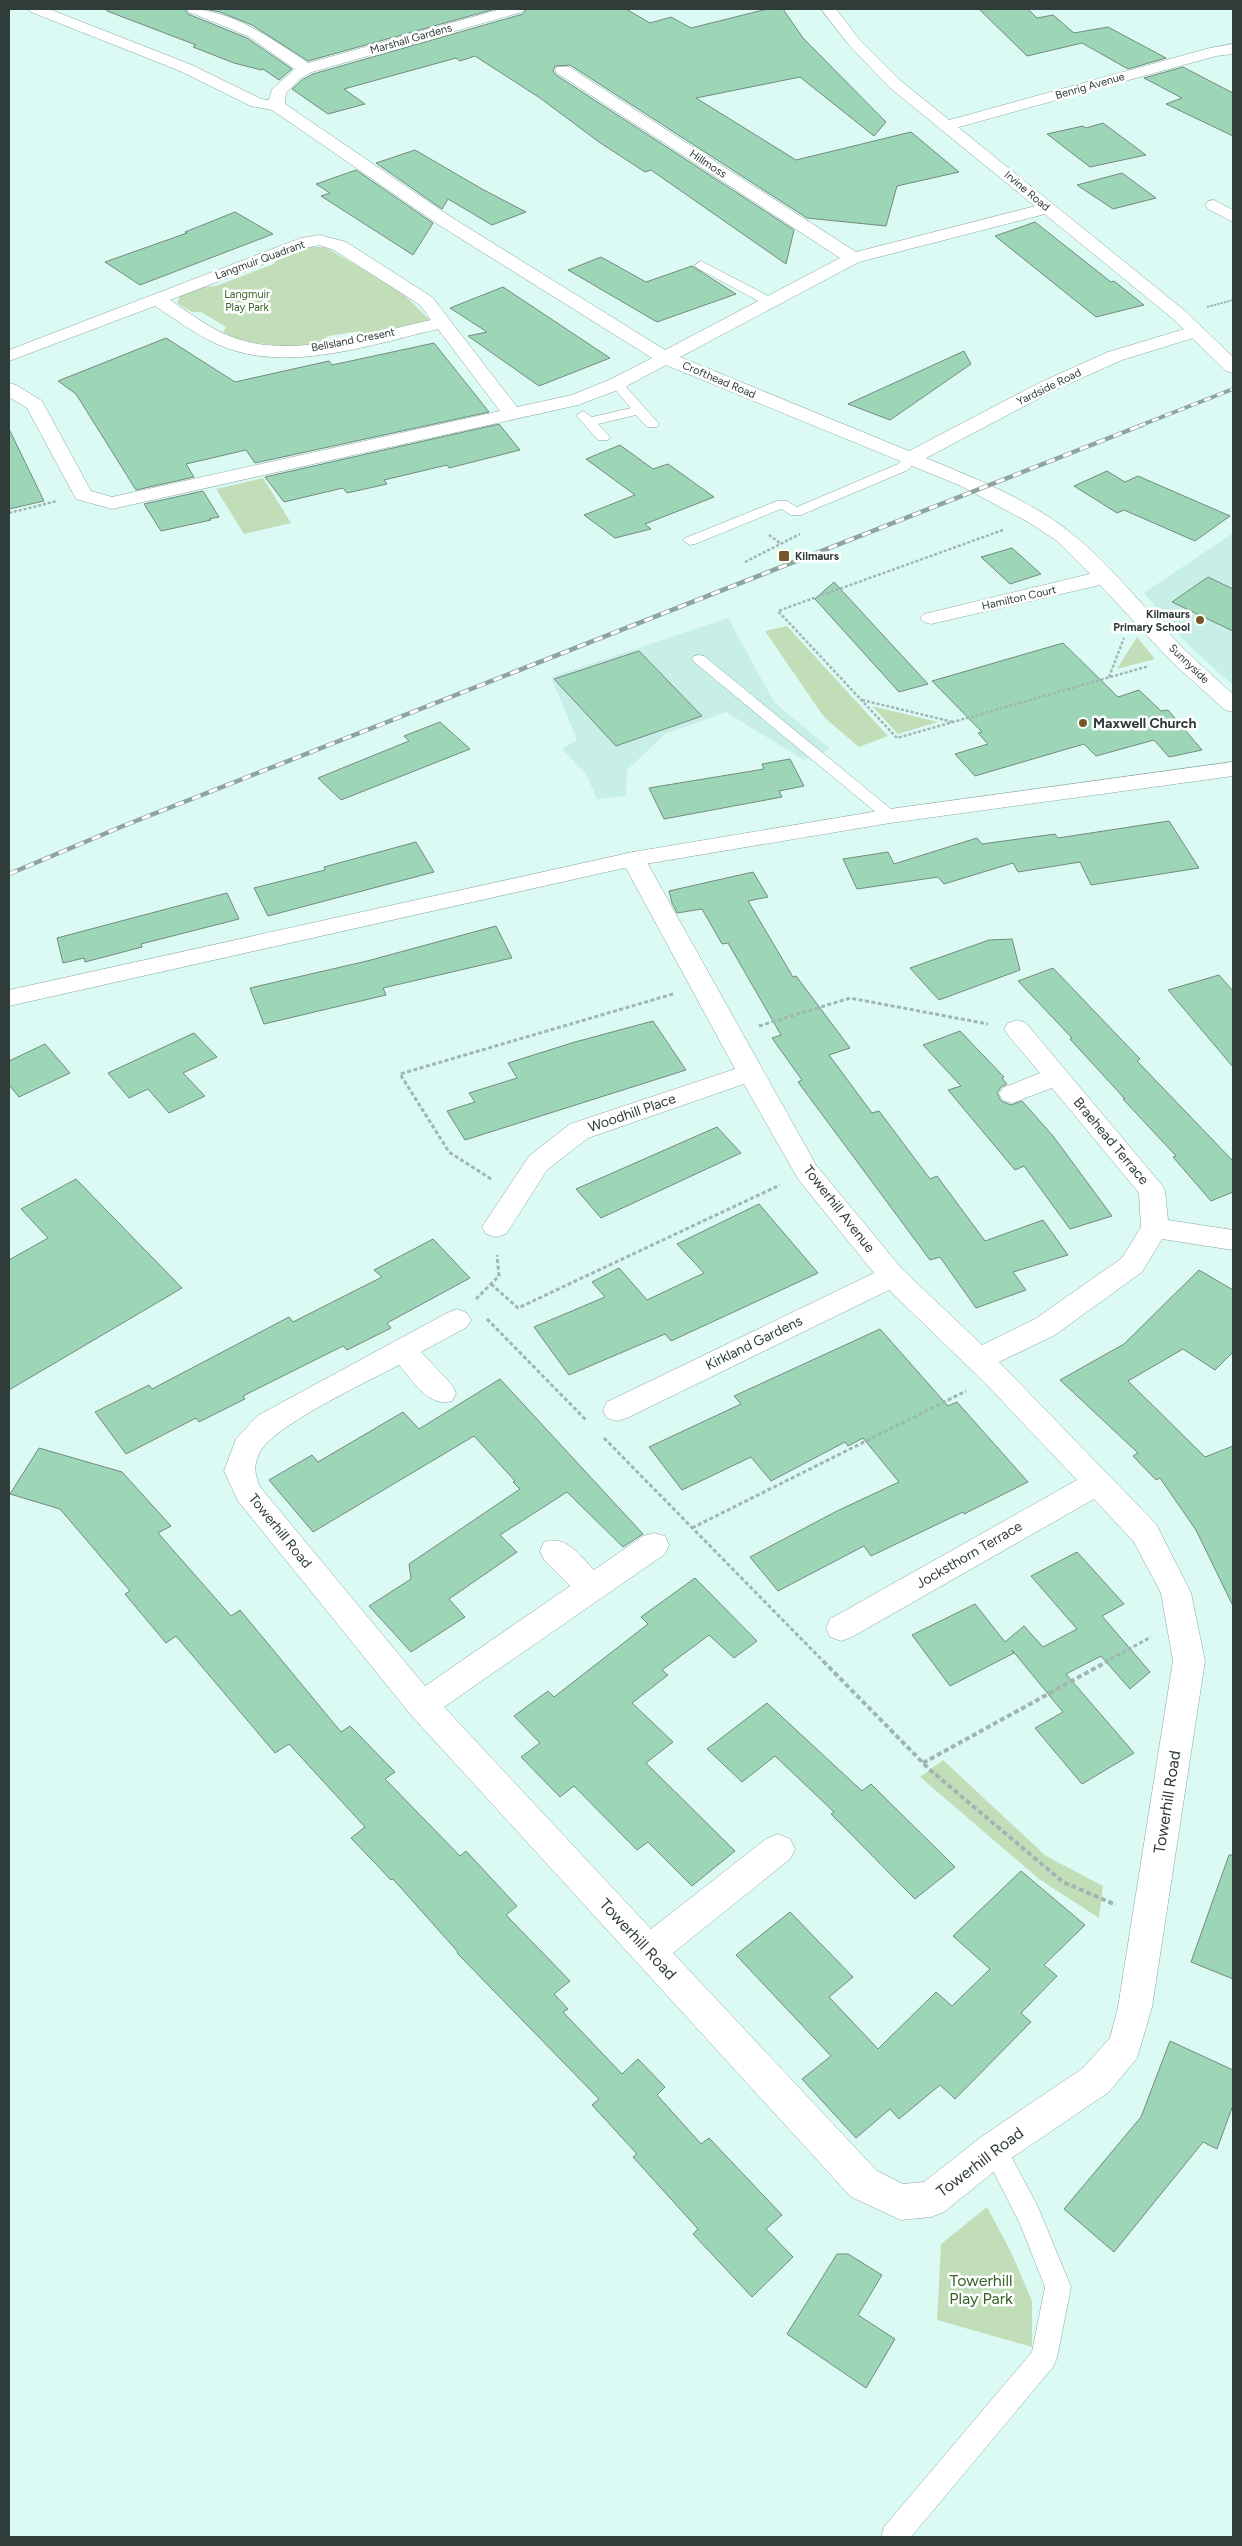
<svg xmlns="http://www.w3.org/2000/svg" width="1242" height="2546" viewBox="0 0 1242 2546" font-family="Figtree,sans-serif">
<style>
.built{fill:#c7eee7}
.green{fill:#c2deb9}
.building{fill:#9cd6b7;stroke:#748b7e}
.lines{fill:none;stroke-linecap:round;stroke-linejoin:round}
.service-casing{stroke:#89a6a1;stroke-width:1}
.minor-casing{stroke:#89a6a1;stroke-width:1}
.tertiary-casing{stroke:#89a6a1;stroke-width:1}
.secondary-casing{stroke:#89a6a1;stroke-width:1}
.path-far3{stroke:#9fb7b2;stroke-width:2;stroke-dasharray:2.5 1;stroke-linecap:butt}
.path-far2{stroke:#9fb7b2;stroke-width:2.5;stroke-dasharray:3 2;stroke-linecap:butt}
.path-far1{stroke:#9fb7b2;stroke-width:3;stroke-dasharray:4 2.5;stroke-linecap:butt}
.path{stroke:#9fb7b2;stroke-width:4;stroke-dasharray:5 3;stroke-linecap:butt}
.service{fill:#fff;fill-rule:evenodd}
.minor{fill:#fff;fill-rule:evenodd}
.tertiary{fill:#fff;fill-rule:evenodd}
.secondary{fill:#fff;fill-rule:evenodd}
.rail-far1-casing{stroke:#8da49f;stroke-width:4}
.rail-casing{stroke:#8da49f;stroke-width:4.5}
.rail-far1{stroke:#fff;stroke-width:2.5;stroke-dasharray:7;stroke-linecap:butt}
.rail{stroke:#fff;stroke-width:3;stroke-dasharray:9;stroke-linecap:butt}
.poi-dot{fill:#76562c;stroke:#fff;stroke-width:2}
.labels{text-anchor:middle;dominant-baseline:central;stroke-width:5;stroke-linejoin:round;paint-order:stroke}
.far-street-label{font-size:11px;fill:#303c39;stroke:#fff}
.far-park-label{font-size:11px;fill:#366427;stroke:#fff}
.far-poi-label{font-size:11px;font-weight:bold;fill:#303c39;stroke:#fff;text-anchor:start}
.poi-label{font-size:14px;font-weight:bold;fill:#303c39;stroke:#fff;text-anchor:start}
.street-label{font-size:14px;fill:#303c39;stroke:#fff}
.near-street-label{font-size:16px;fill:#303c39;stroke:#fff}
.near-park-label{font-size:16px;fill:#366427;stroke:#fff}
</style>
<rect width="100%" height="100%" fill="#dbfaf4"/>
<path class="built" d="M1233,533v152l-43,-38 -46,-54z
M728,618l46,84 56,47 -26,11 -78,-48 -61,22 -38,36 -1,26 -29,3 -11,-25 -24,-25 15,-9 -26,-63z"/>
<path class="green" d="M304,247h21l75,44 32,31 -65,12 -7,-3 -32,5 -8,7 -30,4 -49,-6 -18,-9 3,-5 -25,-15h-9l-15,-9 3,-7 22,-9 14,-1 58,-22 3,-7z
M263,478l28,45 -47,11 -28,-45z
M787,626l101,110 -29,11 -35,-30 -59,-86z
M1137,637l18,22 -38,10z
M872,706l66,16 -40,12z
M943,1760l103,96 57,30 -4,32 -60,-39 -119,-102z
M987,2207l24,45 21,49v46l-95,-27 4,-76z"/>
<path class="building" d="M107,9h78l3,5 59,24 45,31 -13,11 -16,-11 -2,1 -27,-7 -41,-16 3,-2 -89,-34z
M205,9h290l-187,52 -56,-36 -32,-13z
M526,9h100l24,14 21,-6 20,11 76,-19h16l20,29 83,84 -12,14 -74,-59 -104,21 100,62 115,-28 48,40 -62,14 -11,40 -79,-8 -237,-153 -15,1 -2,5 3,4 238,155 -8,34 -135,-94 -6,2 -46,-30 -59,-44 -65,-42 -15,5 -4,-3 -112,31 21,15 -37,10 -36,-25 10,-9 11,-6 210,-60z
M979,9h49l9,9 16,-3 21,18 34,-6 58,31 -38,11 -46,-26 -55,13z
M1183,67l50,26v43l-67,-32 16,-6 -38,-20z
M1103,123l43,32 -56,12 -43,-33 36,-8 3,2z
M415,150l67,39 44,23 -34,13 -44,-26 -6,10 -66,-46z
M356,170l77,53 -20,32 -92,-59 9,-3 -14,-9z
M1122,173l34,25 -43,11 -36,-24z
M235,212l38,22 -133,51 -35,-23 82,-29 -2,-1z
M1035,222l76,60 3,-1 30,24 -48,12 -101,-81z
M601,257l45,25 46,-16 44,28 -79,28 -89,-52z
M503,287l107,71 -71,28 -71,-50 19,-4 -37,-24z
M166,338l69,44 94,-21 3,4 102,-22 55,69 -234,51 -9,-13 -60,14 8,13 -58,13 -60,-96 -18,-13z
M964,351l7,13 -81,56 -42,-16z
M499,424l21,26 -71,18 -2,-3 -63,15 3,4 -40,9 -4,-5 -59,14 -19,-25z
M9,429l35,72 -35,8z
M620,445l33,24 15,-5 46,33 -69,27 6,5 -36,9 -31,-23 51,-20 -49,-36z
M1107,471l18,11 13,-6 92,40 -35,25 -71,-31 -7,3 -43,-27z
M203,491l16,26 -10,2 2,1 -50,11 -17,-27z
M1012,548l29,26 -31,10 -29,-27z
M1208,577l25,12v42l-61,-29z
M834,582l94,102 -29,8 -84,-93z
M1063,643l55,54 21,-7 22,21 7,-1 34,40 -33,7 -15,-17 -58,16 -12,-12 -109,32 -20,-22 33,-10 -10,-11 4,-1 -50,-51z
M639,651l63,65 -86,30 -62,-67z
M440,722l30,27 -129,51 -23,-22 91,-37 -5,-5z
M790,759l14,27 -25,5 3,6 -118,22 -15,-31 115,-19 -2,-5z
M1169,821l30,47 -108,17 -11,-23 -62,10 -5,-9 -69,21 -6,-7 -81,12 -14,-30 45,-7 6,12 83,-26 5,6 73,-10 3,4z
M416,842l18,30 -166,44 -14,-28 71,-18 -1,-3z
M753,872l15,25 -20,4 45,76 3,-1 54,72 -21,7 43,58 7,-2 51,68 7,-3 48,65 58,-21 25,35 -55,17 13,18 -50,18 -36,-51 -10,3 -132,-178 4,-2 -30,-42 9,-3 -53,-92 -6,1 -20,-35 -25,4 -5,-10 -3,-12z
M227,893l12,26 -98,25 1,3 -57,15 -1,-4 -21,5 -6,-25z
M496,926l16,32 -129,30 3,7 -122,29 -14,-36 117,-27z
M1012,939l8,31 -81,30 -29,-32 79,-28z
M1053,968l87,91 -3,2 96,100v31l-22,9 -38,-44 3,-1 -53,-57h2l-55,-60 2,-1 -54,-57z
M1219,975l14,16v76l-65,-77z
M653,1021l33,49 -221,70 -18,-29 28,-9 -6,-9 48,-15 -9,-15 67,-21z
M960,1031l44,46 -2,1 5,6 -6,3 -4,6 4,8 10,4 11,-4 31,35 59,80 -42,13 -46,-63 -9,4 -67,-80 13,-4 -38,-41z
M194,1033l23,24 -34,16 22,23 -36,17 -21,-24 -19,9 -21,-25z
M45,1044l25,29 -51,24 -10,-12v-24z
M717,1127l24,26 -140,65 -25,-29z
M76,1179l106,109 -173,102v-130l39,-22 -27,-29z
M759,1204l59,69 -147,68 -6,-7 -96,41 -35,-48 71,-30 -13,-15 27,-14 28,32 57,-27 -27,-29z
M433,1239l37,39 -83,45 4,5 -44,22 -4,-4 -100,50 2,3 -46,23 -3,-4 -70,36 -31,-42 54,-27 3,4 137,-72 4,5 89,-45 -8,-7z
M1199,1270l34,20v62l-18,18 -32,-21 -55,32 77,76 28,-11v160l-37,-76 -36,-52 -4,2 -23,-24 5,-3 -78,-73 64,-36z
M880,1329l68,77 9,-4 71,80 -64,32 -1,-2 -92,44 -7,-10 -86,45 -28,-34 87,-46 62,-29 -36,-44 -15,8 -3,-4 -74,39 -20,-24 -69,33 -33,-43 92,-43 -7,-8z
M500,1379l143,155 -20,13 -56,-55 -67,43 17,17 -68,47 16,18 -54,35 -42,-46 42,-27 -2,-15 111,-75 -7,-7 2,-1 -41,-45 -161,96 -44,-52 43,-25 6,7 85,-50 16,17z
M39,1448l83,24 49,54 -13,7 73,83 9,-6 101,122 9,-6 45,46 -10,7 75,77 6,-5 51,55 -11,9 64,66 -16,13 14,15 -5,3 59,62 16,-15 27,28 -8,8 44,49 8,-6 73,77 -16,14 27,28 -41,40 -59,-63 5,-5 -65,-72 4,-3 -45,-49 7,-6 -142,-146 1,-1 -65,-73 -2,1 -40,-42 14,-11 -76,-83 -14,9 -99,-117 -10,7 -41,-49 5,-3 -70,-82 -50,-15z
M1077,1552l47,52 -22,12 48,56 -20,17 -29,-33 -35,18 68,79 -52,31 -47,-56 28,-16 -51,-62 2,3 -64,33 -38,-51 63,-31 30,38 19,-16 19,21 34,-18 -46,-53z
M695,1578l62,63 -23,17 -25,-23 -47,35 6,5 -36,28 41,39 -27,21 89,88 -43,35 -44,-44 -11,8 -63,-64 -14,11 -39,-40 19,-14 -26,-27 34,-25 6,6 94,-73 -7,-7z
M767,1703l95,88 9,-7 84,83 -40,32 -84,-85 3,-2 -59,-56 -33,26 -35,-33z
M1229,1855h4v124l-42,-17z
M1021,1871l64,54 -41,40 13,11 -36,37 10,9 -76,77 -15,-14 -41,34 -9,-10 -34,29 -54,-59 29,-23 -95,-101 54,-43 63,65 -24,20 49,52 58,-57 16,14 38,-37 -37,-33z
M1170,2041l63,29v35l-16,44 -14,-7 -89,110 -50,-43 77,-92z
M837,2254h11l34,21 -24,40 37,24 -29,49 -79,-54z"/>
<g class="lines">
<defs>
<path id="service" d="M701,261l73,38 2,3 -6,4 -4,-1 -69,-37 -2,-3z
M616,380l5,1 38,43 -2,3h-10l-11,-12 -38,9 12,13 -2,3h-10l-22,-25 7,-4 9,6 39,-9 -21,-24z
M911,454l7,4 -10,12 -107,45h-10l-10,-6 -86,35 -5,1 -7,-4 2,-3 92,-37h10l10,6 101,-43 8,-9z
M699,655l5,1 192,157 2,3 -2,3h-12l-190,-157 -2,-3 2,-3z
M994,2137l9,4 35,66 33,80 -14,71 -4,9 -142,170h-30l3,-10 148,-175 13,-65 -25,-63 -38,-75 3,-8z"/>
<path id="minor" d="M28,9h21l143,56 69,34 8,1 3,-11 23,-20 -47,-33 -59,-24 -2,-3c45,0 85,30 121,54l193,-54h23l-2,3 -210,60 -11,6 -15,15 -1,11 166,113 214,133 175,-92 -283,-185 -2,-3 2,-3h12l287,185 191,-49 6,1 3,4 -3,4 -194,50 -179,95 229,94 132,-69 67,-30 80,-24h12l3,4 -3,4 -78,24 -67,30 -129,68c46,19 106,43 145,75 44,35 77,81 117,120 14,14 30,27 45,41v18l-8,-2 -53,-48 -72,-77 -169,39 -7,-2 -4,-4 4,-4 166,-40 -33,-33 -29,-19 -67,-36 -295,-121 -43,23 -45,17 -466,104 -36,-10 -49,-91 -18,-11v-14l7,2 26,16 49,90 21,6 388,-86 -62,-82c-69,16 -153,46 -221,15 -22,-10 -42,-25 -62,-38l-146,55v-11l292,-112 19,-3 26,7 86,55 85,110 55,-12 37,-15 43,-22 -213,-133 -167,-115 -21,-4 -71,-35 -149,-59zM319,245l15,5 86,55 11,15c-59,13 -140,40 -199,17 -22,-8 -42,-24 -62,-37l135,-52z
M1233,44v10l-17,2 -268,74 -8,-5 2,-3 268,-74z
M1214,200l19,10v12l-25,-13 -3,-4 3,-4z
M633,852l8,2 4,5 171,306 86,104 80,76 53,-26 87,-61 19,-31 -2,-34 -87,-105 -40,15 -9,-3 -4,-6 4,-6 37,-15 -32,-38 -4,-6 4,-6 9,-3 9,3 135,161 4,7 3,29 65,10v20l-71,-11 -20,33 -87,63 -56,27 157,162 35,69 14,68 -53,346 -15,51 -28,34 -102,69 -63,51 -13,5 -30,3 -50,-23 -440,-482 -173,-214 -14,-30 12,-32 21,-23 190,-103 10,-4 10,4 4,7 -4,7 -46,25 31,33 4,8 -4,8c-23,7 -39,-20 -53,-36 -30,16 -129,62 -140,89 -6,13 -4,20 1,33l165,199 145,-100 -26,-26 -4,-9 4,-9c23,-7 35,13 50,28l49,-34 11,-3 11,3 4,9 -4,9 -221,153 207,222 115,-90 12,-5 12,5 5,10 -5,10 -117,94 204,218 26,13 21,-2 57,-45 102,-69 27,-30 8,-31 55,-346 -12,-68 -27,-51 -40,-43 -242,138 -11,4 -11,-4 -4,-9 4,-9 247,-139 -91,-96 -97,-94 -262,128 -10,3 -10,-3 -4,-8 4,-8 267,-129 -76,-94 -54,-95 -156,54 -41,32 -41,64 -10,3 -10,-3 -4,-7 47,-71 41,-32 165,-55 -114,-210 4,-5z"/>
<path id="tertiary" d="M821,9h15l23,30 42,42 283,229 49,47v16l-7,-2 -54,-53 -283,-231 -40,-42z"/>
<path id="secondary" d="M1233,762v14l-343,47 -257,43 -624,140v-16l624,-138 257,-43z"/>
</defs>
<use href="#service" class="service-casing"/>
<use href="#minor" class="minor-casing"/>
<use href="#tertiary" class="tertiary-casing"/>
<use href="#secondary" class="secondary-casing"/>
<path class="path-far3" d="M1207,307l26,-7"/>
<path class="path-far2" d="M9,513l48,-12
M1003,530l-225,81 119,127 252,-72
M769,535l11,8
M745,562l55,-28
M1109,677l15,-39
M862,700l91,22"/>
<path class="path-far1" d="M759,1026l91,-28 138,26
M491,1179l-42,-27 -49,-78 273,-80
M491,1284l27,24 262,-123
M476,1299l23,-23 -2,-21
M487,1319l99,101
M604,1438l220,224
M692,1528l274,-137
M1105,1662l46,-25"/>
<path class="path" d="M823,1661l106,108 134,113 53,23
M923,1763l185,-102"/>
<use href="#service" class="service"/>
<use href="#minor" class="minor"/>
<use href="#tertiary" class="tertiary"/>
<use href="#secondary" class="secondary"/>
<defs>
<path id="rail-far1" d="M1139,426l94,-37"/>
<path id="rail" d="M9,874l114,-48 1019,-401"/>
</defs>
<use href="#rail-far1" class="rail-far1-casing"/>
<use href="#rail" class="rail-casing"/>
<use href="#rail-far1" class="rail-far1"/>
<use href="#rail" class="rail"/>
</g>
<g class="poi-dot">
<rect x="778" y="550" width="12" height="12" rx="2.5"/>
<circle cx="1200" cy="620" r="5"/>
<circle cx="1083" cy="723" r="5"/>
</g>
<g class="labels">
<g class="far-street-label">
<text transform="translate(411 39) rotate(-16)">Marshall Gardens</text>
<text transform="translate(1090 86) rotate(-16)">Benrig Avenue</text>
<text transform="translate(708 164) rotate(33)">Hillmoss</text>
<text transform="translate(1027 191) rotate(40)">Irvine Road</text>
<text transform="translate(260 260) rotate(-20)">Langmuir Quadrant</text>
<text transform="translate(353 340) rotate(-11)">Bellsland Cresent</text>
<text transform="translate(719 380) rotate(23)">Crofthead Road</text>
<text transform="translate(1049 387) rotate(-26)">Yardside Road</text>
<text transform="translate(1019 598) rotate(-13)">Hamilton Court</text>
<text transform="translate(1189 664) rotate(44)">Sunnyside</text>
</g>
<g class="far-park-label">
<text x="247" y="294">Langmuir<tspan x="247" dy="13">Play Park</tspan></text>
</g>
<g class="far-poi-label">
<text x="795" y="556">Kilmaurs</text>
<text x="1190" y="614" text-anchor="end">Kilmaurs<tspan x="1190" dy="13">Primary School</tspan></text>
</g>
<g class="poi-label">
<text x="1093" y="723">Maxwell Church</text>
</g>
<g class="street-label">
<text transform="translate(632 1113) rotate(-19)">Woodhill Place</text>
<text transform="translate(1111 1141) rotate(50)">Braehead Terrace</text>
<text transform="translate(839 1209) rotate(52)">Towerhill Avenue</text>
<text transform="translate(754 1343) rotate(-26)">Kirkland Gardens</text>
<text transform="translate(280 1531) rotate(51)">Towerhill Road</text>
<text transform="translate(969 1555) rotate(-30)">Jocksthorn Terrace</text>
</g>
<g class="near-street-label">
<text transform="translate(1167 1802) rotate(-81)">Towerhill Road</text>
<text transform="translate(638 1939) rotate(47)">Towerhill Road</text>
<text transform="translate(980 2162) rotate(-37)">Towerhill Road</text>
</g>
<g class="near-park-label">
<text x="981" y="2280">Towerhill<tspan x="981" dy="18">Play Park</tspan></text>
</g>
</g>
<rect width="1242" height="2546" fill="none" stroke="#303c39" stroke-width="20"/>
</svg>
